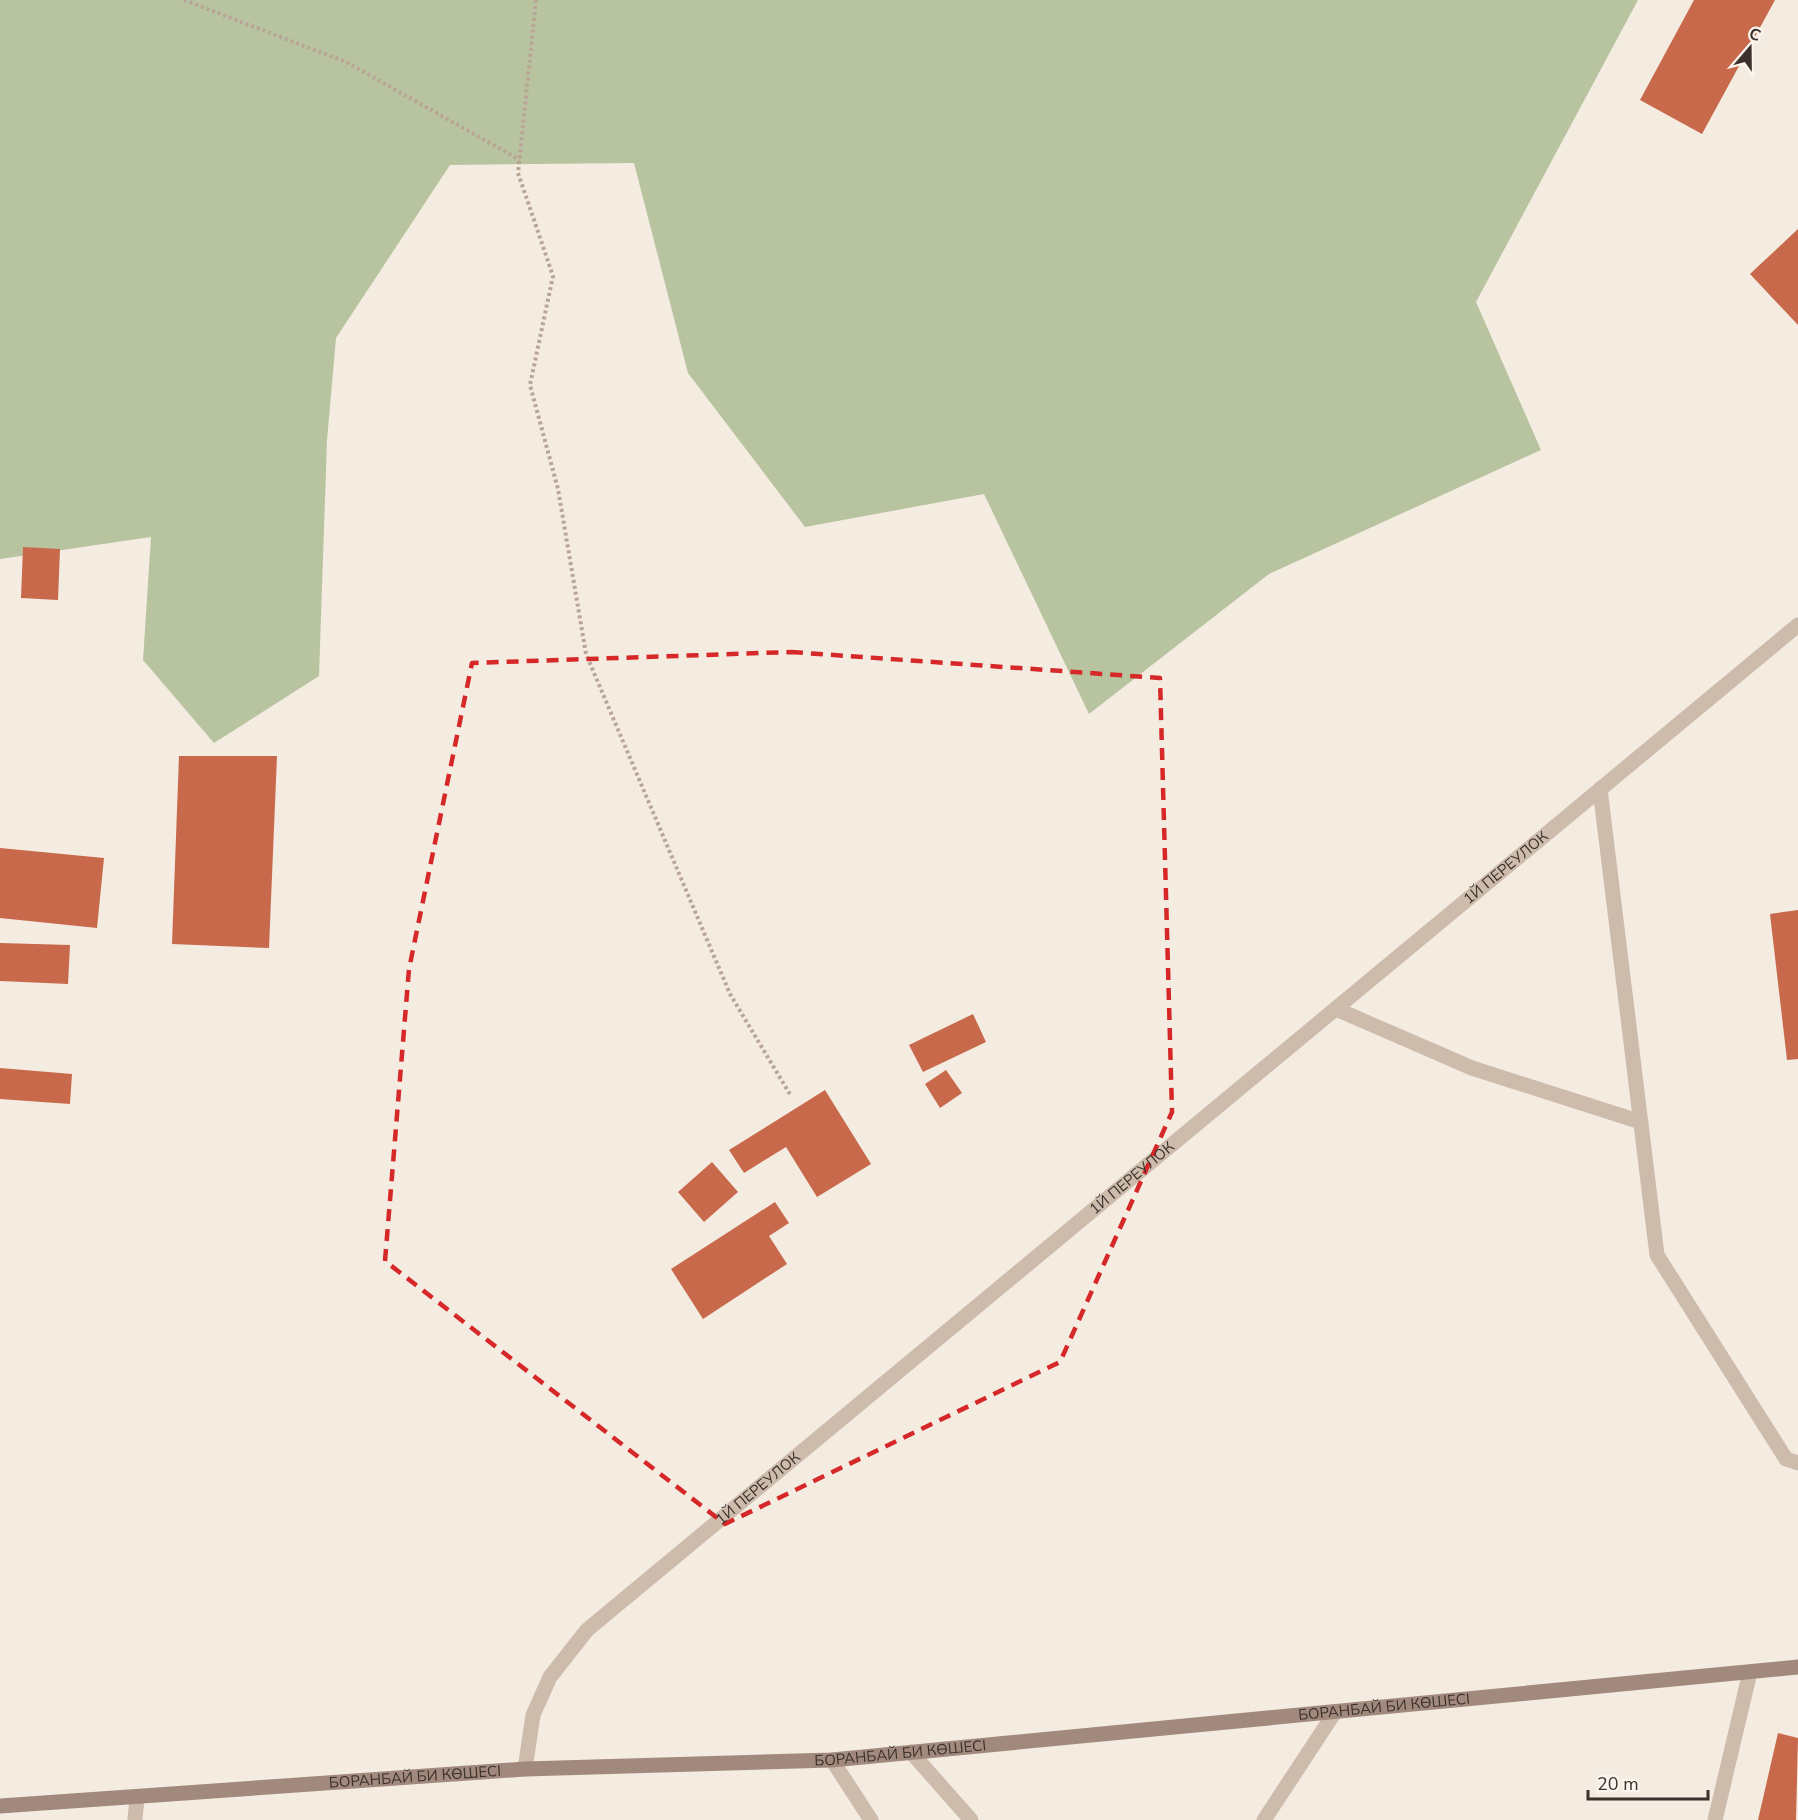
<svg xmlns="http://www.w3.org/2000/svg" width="1798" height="1820" viewBox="0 0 1798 1820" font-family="'Nunito Sans',sans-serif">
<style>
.green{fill:#b8c4a0}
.building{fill:#c8694b}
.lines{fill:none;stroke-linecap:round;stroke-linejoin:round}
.path{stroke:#b9a596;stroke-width:4;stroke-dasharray:3 3;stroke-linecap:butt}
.service{stroke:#cdbbac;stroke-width:15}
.tertiary{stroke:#cdbbac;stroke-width:15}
.secondary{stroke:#a18a7d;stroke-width:15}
.marked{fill:none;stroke:#d62828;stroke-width:4.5;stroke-dasharray:12 8;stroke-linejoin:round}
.labels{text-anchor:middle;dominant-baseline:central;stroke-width:6;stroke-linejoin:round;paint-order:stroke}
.street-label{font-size:15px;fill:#3b302b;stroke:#fbf5ee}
</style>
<rect width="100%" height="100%" fill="#f4ebe1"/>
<path class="green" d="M0,0h1638l-162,302 65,148 -272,124 -180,140 -105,-220 -179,33 -117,-154 -54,-210 -184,2 -114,173 -9,102 -8,236 -105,67 -71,-83 8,-123 -151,22z"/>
<path class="building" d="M1694,0h81l-73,134 -62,-34z
M1798,229v96l-48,-51z
M23,547l37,2 -2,51 -37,-2z
M179,756h98l-8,192 -97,-4z
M0,848l104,10 -7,70 -97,-10z
M1798,910v149l-11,1 -17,-146z
M0,943l70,2 -2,39 -68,-3z
M973,1014l13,28 -63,30 -14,-27z
M0,1068l72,6 -2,30 -70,-5z
M946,1070l16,23 -22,15 -15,-24z
M825,1090l46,74 -54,33 -31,-50 -42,26 -15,-23z
M712,1162l26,30 -34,30 -26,-30z
M775,1202l14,21 -20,13 18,28 -84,55 -32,-50z
M1778,1733l20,5 -2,82h-38z"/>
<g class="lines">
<path class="path" d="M184,0l162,62 174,98
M536,0l-18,173 35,103 -23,109 28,104 28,165 144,340 61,102"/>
<path class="service" d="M1600,789l57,466 129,204 12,4
M1336,1009l136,59 169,54
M911,1752l60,68
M832,1760l39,60
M135,1820l2,-22
M1264,1820l71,-108
M1715,1820l35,-148"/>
<path class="tertiary" id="s1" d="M525,1769l8,-54 17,-38 37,-47 1211,-1005"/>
<path class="secondary" id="s2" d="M0,1806l525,-37 307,-9 966,-93"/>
</g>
<path class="marked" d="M791,652l369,26 12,434 -112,250 -335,162 -340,-263 24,-292 63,-306z"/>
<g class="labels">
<g class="street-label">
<text stroke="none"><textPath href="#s1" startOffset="1350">1Й ПЕРЕУЛОК</textPath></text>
<text stroke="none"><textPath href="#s1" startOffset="864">1Й ПЕРЕУЛОК</textPath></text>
<text stroke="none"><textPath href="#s1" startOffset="378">1Й ПЕРЕУЛОК</textPath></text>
<text stroke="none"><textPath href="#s2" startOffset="1388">БОРАНБАЙ БИ КӨШЕСІ</textPath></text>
<text stroke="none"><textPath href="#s2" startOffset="902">БОРАНБАЙ БИ КӨШЕСІ</textPath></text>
<text stroke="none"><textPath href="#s2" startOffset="416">БОРАНБАЙ БИ КӨШЕСІ</textPath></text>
</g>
</g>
<g transform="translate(1750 48) rotate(20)" stroke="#fbf5ee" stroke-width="4.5" paint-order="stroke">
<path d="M0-4.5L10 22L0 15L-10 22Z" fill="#3b302b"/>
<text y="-9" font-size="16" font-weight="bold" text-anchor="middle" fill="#3b302b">С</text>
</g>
<path d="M1588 1790v9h120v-9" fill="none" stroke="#3b302b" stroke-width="3"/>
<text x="1597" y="1790" font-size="18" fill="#3b302b" stroke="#fbf5ee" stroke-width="4.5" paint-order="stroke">20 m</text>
</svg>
